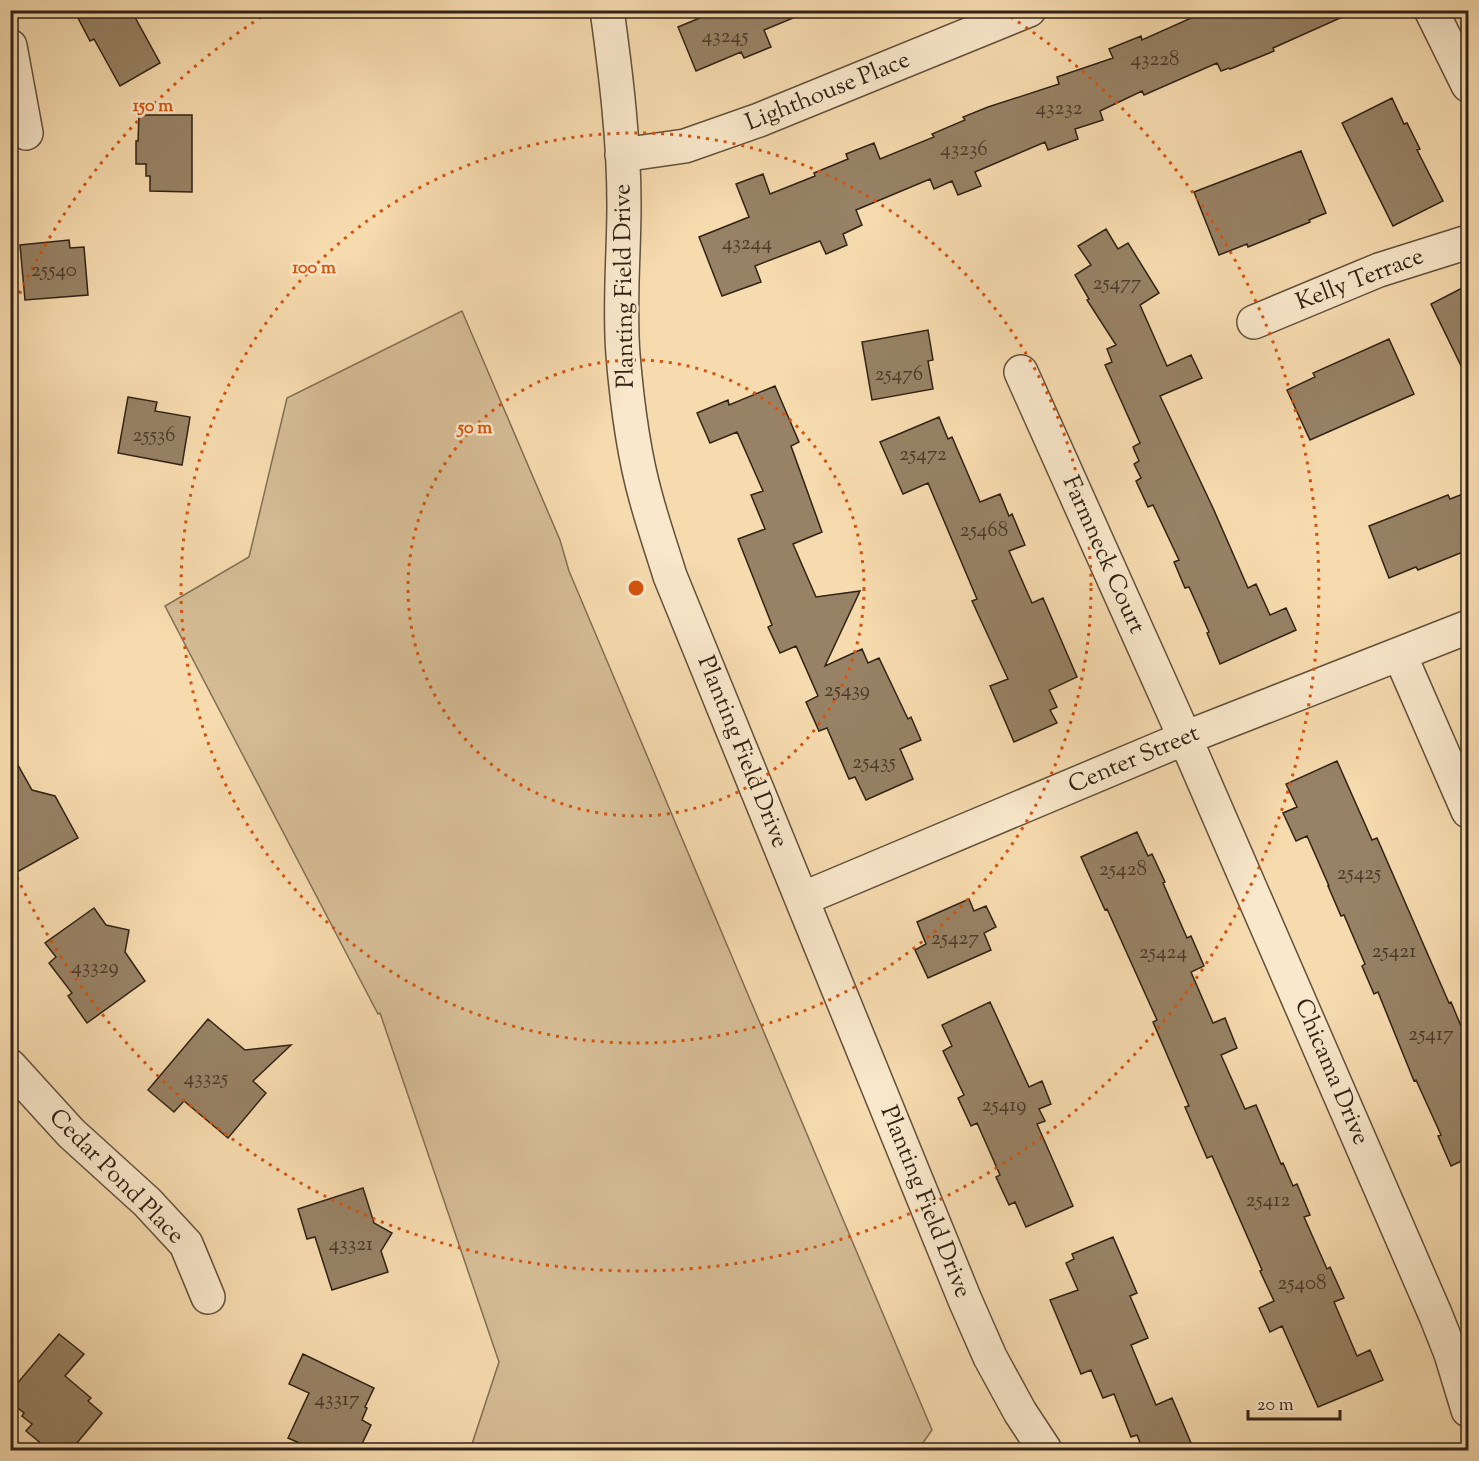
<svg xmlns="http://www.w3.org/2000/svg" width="1479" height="1461" viewBox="0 0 1479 1461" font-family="'Sorts Mill Goudy',serif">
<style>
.green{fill:#d5bc95;stroke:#836f55;stroke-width:1.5}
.building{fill:#978265;stroke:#312215;stroke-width:1.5}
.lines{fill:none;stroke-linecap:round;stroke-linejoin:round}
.minor-casing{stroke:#62503c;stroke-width:36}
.minor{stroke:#f9e8cb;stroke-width:33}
.ring{fill:none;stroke:#d6540d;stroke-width:3;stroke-dasharray:3 6}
.labels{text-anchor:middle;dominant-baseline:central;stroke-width:5;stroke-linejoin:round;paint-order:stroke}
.number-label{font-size:21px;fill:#4a3a29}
.street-label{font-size:24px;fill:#312215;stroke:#f9e8cb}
.centre{fill:#d6540d;stroke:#f9e8cb;stroke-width:3}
.ring-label{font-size:18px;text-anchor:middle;font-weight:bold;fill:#d6540d;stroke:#f9e8cb;stroke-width:5;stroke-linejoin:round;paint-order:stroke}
</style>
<rect width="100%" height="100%" fill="#f6dbaf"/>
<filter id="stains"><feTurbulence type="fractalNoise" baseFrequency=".00333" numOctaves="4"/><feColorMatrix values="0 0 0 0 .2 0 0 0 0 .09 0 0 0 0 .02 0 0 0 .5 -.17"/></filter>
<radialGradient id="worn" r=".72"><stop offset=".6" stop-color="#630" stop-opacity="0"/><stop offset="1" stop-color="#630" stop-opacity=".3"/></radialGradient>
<path class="green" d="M462,311l98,229 9,31 363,859 -14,20h-448l29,-88 -119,-349 -2,1 -213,-408 84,-49 38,-159z"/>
<path class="building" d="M91,10h40l29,53 -40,23 -26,-47 -4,2 -12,-23z
M719,10h91v1l-46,19 7,17 -27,11 -3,-6 -45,19 -18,-44z
M1209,10h149l-85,38 1,3 -44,18 -1,-1 -8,3 -4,-8 -73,32 -2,-4 -42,20 3,9 -28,9 3,10 -30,11 -3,-8 -70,30 6,14 -23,9 -6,-14 -18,8 -4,-10 -74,31 6,15 -19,9 4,11 -21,9 -6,-13 -65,25 6,16 -39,14 -23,-59 50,-20 -13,-33 27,-10 7,20 45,-18 -1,-3 34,-14 -2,-5 28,-11 6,16 54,-22 -2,-3 33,-14 -2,-3 25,-10 71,-23 -2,-7 56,-19 -4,-9 32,-13 1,4z
M1392,98l12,26 3,-1 13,26 -3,1 26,51 -50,25 -51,-103z
M139,115h53v77l-42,-1v-15h-4v-12h-10v-23h2z
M1301,151l25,62 -17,7 1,2 -62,25 -1,-3 -28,11 -25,-63z
M1106,229l12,20 10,-6 31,50 -19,12 27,61 24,-11 11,23 -42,18 53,112 35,80 8,-4 14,31 16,-7 10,22 -76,34 -13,-31 2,-1 -20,-45 -4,1 -11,-26 5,-2 -26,-55 -5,2 -12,-26 5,-3 -7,-14 5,-3 -6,-14 7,-4 -35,-78 7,-3 -5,-13 9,-4 -29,-45 2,-1 -14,-24 16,-10 -13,-19z
M69,240l1,8 14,-1 4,48 -63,5 -5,-55z
M1468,285v95l-37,-76z
M928,330l5,30 -5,1 5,28 -61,11 -10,-58z
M1389,339l25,55 -104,46 -23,-50 28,-13 -2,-4z
M775,386l24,56 -8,4 31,86 -29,12 23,53 44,-6 -35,75 37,-17 6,14 11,-5 29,61 3,-2 10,23 -21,9 13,30 -47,21 -11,-23 -6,2 -22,-51 -8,3 -13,-29 12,-6 -22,-50 -16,7 -12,-26 4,-2 -34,-86 27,-10 -14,-34 12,-4 -26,-59 -27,11 -13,-30 31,-13 1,5z
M128,397l29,5 -2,9 35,6 -8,48 -64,-12z
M939,417l9,22 4,-2 28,65 20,-8 9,22 3,-2 13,31 -16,6 23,52 11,-5 34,79 -28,13 8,17 -7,3 7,13 -43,19 -24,-56 18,-7 -36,-78 5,-2 -49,-116 -25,11 -23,-52z
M1468,492v58l-50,20 -2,-3 -27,11 -20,-52 79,-31 2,4z
M10,751l22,39 23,6 23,42 -68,38z
M1337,761l35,79 5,-2 72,165 2,-1 17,41v115l-17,8 -13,-30 3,-1 -25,-55 -2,1 -36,-89 -4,2 -12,-28 3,-2 -21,-49 -3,1 -13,-30h1l-22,-50 -11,5 -13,-28 14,-6 -11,-23z
M1137,832l11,24 4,-2 13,28 -2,1 24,55 4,-2 13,30 -13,6 22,51 12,-5 12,30 -16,7 24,54 11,-4 25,59 2,-1 10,23 4,-2 13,31 -6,2 23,52 3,-2 14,31 -10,4 23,54 13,-6 13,30 -65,27 -36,-81 -12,6 -11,-24 15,-7 -14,-30 2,-1 -50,-114 -5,2 -22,-51 4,-1 -36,-84 4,-2 -50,-111 -2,1 -24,-53z
M969,899l5,12 12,-5 10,21 -12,6 7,17 -63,28 -13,-28 11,-6 -9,-22z
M94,908l12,17 23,5 -4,22 20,29 -58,42 -19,-27 4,-3 -23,-30 7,-6 -11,-14z
M990,1002l39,85 13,-6 9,23 -12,5 6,12 -8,3 36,82 -47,21 -11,-25 -6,3 -13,-28 4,-2 -23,-52 -6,3 -13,-28 6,-3 -21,-44 9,-5 -10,-21z
M208,1019l37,31 46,-5 -38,36 13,12 -38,45 -44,-37 -10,11 -26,-22z
M363,1188l11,35 18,10 -11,18 7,21 -56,18 -17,-53 -8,2 -9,-30z
M1113,1237l24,56 -7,3 18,42 -17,7 25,60 16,-7 22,52h-51l-6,-15 -6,2 -17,-43 -11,4 -12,-28 -10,4 -31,-74 28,-10 -12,-27 8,-4 -2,-5z
M59,1334l25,20 -19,22 26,22 -3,3 14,12 -31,37h-22l-23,-19 6,-7 -10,-8 2,-3 -14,-11v-10z
M303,1354l71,34 -9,19 2,1 -5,12 9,5 -12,25h-44l-27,-12 21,-45 -20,-9z"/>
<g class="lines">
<defs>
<path id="minor" d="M607,10c9,65 17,130 17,195 0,50 -5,100 -1,150 4,48 10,97 23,143 7,26 16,52 24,78l295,724 25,57 30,55 25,38
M1431,10l37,75
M10,46l16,87
M622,155l63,-9 74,-26 270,-110
M1254,322l125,-52 89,-28
M1021,372l164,366 251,578 15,38 17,56
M1400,655l68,156
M802,899l383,-161 283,-111
M10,1066l61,67 76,69 39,42 22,53"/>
</defs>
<use href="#minor" class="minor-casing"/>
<use href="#minor" class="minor"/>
</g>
<g class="ring">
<circle cx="636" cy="588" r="228"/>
<circle cx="636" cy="588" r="455"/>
<path d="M12 310A683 683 0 0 1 269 12M1003 12A683 683 0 1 1 12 866"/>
</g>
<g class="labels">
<g class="number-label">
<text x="725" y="37">43245</text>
<text x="1155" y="60">43228</text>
<text x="1059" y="109">43232</text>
<text x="964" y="150">43236</text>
<text x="747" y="244">43244</text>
<text x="54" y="271">25540</text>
<text x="1117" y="284">25477</text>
<text x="899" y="375">25476</text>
<text x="154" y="436">25536</text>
<text x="923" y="455">25472</text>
<text x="984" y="531">25468</text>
<text x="847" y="691">25439</text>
<text x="874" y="763">25435</text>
<text x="1123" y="870">25428</text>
<text x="1359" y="874">25425</text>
<text x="955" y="939">25427</text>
<text x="1394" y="952">25421</text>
<text x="1163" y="953">25424</text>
<text x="95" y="968">43329</text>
<text x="1431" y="1035">25417</text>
<text x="206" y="1079">43325</text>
<text x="1004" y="1106">25419</text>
<text x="1268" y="1201">25412</text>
<text x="351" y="1245">43321</text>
<text x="1302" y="1284">25408</text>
<text x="337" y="1400">43317</text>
</g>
<g class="street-label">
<text transform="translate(828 92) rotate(-22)">Lighthouse Place</text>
<text transform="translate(1360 280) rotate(-21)">Kelly Terrace</text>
<text transform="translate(625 286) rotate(-91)">Planting Field Drive</text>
<text transform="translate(1103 555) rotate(66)">Farmneck Court</text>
<text transform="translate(742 752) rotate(68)">Planting Field Drive</text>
<text transform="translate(1134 760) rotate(-23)">Center Street</text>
<text transform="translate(1331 1072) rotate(67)">Chicama Drive</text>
<text transform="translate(116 1177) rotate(45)">Cedar Pond Place</text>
<text transform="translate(925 1202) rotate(68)">Planting Field Drive</text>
</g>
</g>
<circle cx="636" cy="588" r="9" class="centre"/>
<g class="ring-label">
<text x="153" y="111">150 m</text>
<text x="314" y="273">100 m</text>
<text x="475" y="433">50 m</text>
</g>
<rect width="1479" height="1461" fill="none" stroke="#f6dbaf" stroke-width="36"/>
<rect x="12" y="12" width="1455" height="1437" fill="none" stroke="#312215" stroke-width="3"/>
<rect x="18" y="18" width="1443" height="1425" fill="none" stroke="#312215" stroke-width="1.5"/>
<path d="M1248 1410v9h92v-9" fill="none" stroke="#312215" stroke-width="3"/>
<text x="1257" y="1410" font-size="18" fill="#312215" stroke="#f9e8cb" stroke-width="4.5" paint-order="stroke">20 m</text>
<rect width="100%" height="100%" filter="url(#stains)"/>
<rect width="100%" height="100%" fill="url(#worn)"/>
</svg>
